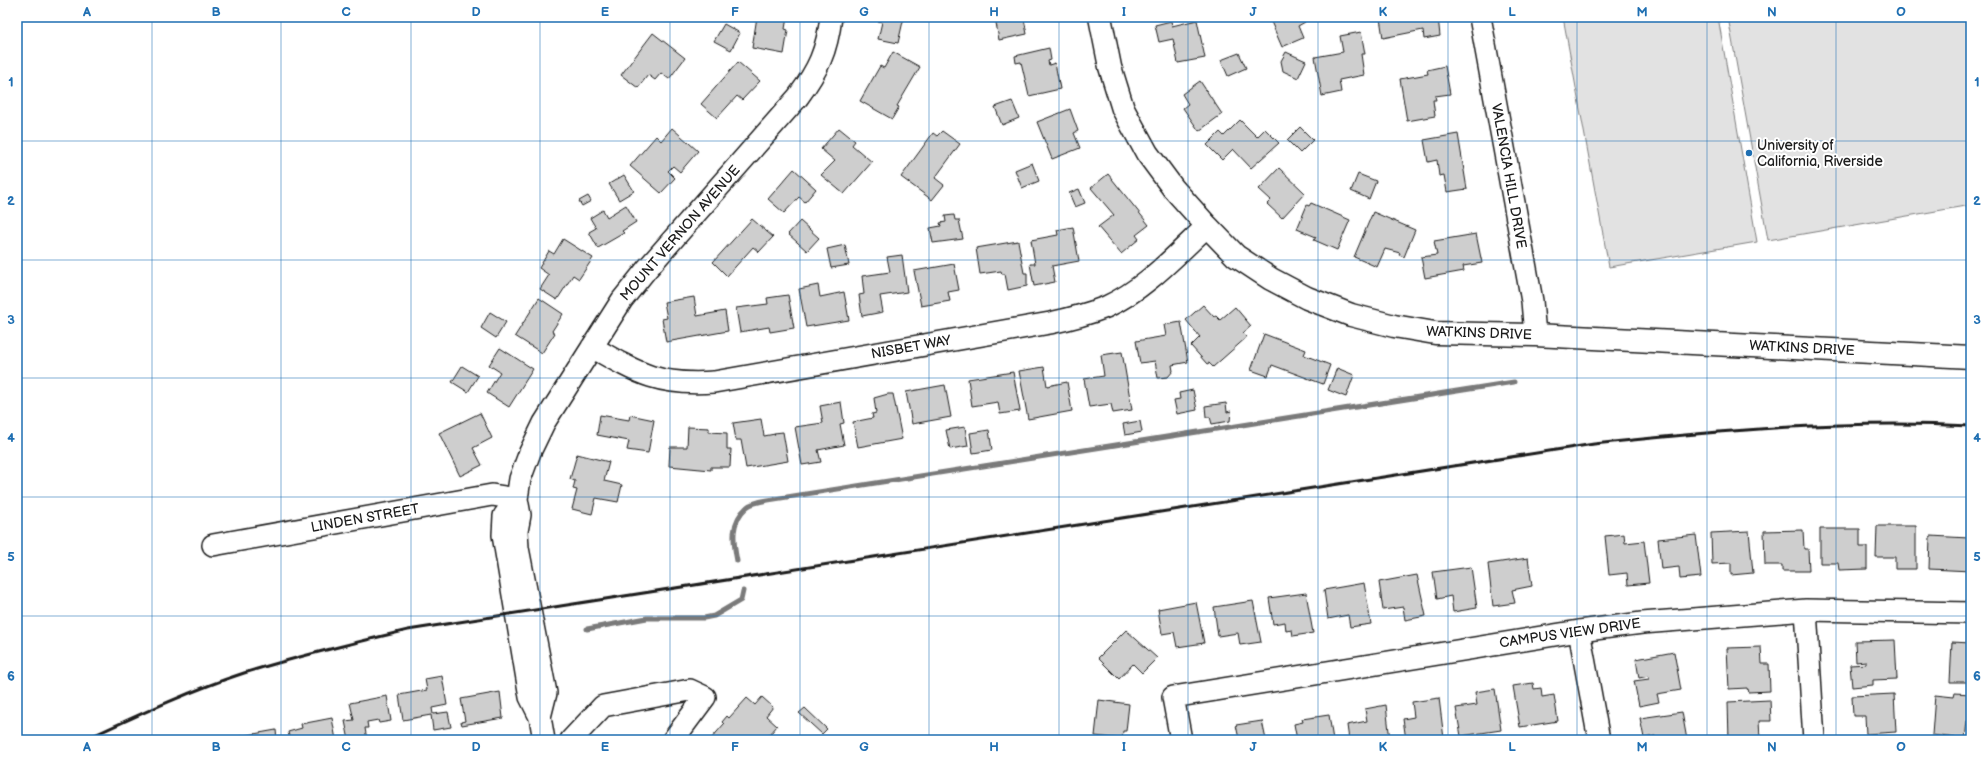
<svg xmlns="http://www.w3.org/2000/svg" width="1988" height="757" viewBox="0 0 1988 757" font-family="'Balsamiq Sans',sans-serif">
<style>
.green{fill:#e2e2e2;stroke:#7f7f7f}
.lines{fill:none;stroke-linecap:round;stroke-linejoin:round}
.stream{stroke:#7a7a7a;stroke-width:5}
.building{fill:#cecece;stroke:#1c1c1c}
.minor-casing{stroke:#1c1c1c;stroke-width:24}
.major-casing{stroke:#1c1c1c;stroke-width:25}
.minor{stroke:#fff;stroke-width:21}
.major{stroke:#fff;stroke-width:22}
.rail{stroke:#1c1c1c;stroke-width:3}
.grid{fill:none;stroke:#1f6fb2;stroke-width:1;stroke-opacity:0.55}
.poi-dot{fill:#1f6fb2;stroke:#fff;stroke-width:1.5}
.labels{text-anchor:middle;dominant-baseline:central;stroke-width:4;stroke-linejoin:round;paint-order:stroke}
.poi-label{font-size:14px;fill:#1c1c1c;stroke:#fff;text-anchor:start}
.street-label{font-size:14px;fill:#1c1c1c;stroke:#fff}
.neatline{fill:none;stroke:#1f6fb2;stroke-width:1.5}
.grid-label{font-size:13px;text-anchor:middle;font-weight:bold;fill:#1f6fb2}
</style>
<rect width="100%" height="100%" fill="#fff"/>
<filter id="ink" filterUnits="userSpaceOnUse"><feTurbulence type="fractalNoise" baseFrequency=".025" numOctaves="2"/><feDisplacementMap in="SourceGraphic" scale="8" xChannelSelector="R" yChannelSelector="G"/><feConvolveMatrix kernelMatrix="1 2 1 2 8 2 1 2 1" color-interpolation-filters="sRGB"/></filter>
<g filter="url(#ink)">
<path class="green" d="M1563,17h155l39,225 -148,25z
M1728,17h243v188l-203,35z"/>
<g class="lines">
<path class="stream" d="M737,561c-4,-20 -7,-39 10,-54 4,-4 15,-6 21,-7l746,-118
M587,629l60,-11h57l10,-2 27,-16 2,-9"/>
</g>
<path class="building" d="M757,17h30l-2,12 3,1 -4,24 -32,-6z
M878,17h26l-6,26 -20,-4 4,-17 -4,-1z
M995,17h32l-3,2 3,15 -28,6z
M1269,17h34l2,5 -7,4 5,12 -21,9z
M1388,17h50l2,19 -16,3 -1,-9 -40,8 -3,-20z
M1197,20l8,38 -27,5 -5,-24 -14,3 -4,-17 16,-4 1,5z
M724,24l16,9 -9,17 -17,-9z
M1361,32l4,22h-4l3,21 -25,5 2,12 -19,4 -7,-39 28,-5 -3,-16z
M653,33l32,25 -16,21 -8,-6 -6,7 -7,-5 -10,13 -17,-13z
M1049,48l2,12 -3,1 1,4 6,-2 5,26 -31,7 -8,-34 -5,1 -1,-7z
M893,52l27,15 -23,39 2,1 -7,12 -32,-18 20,-35 4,2z
M1286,52l20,9 -8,17 -15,-7 -2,-10z
M1239,53l7,15 -18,8 -7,-16z
M738,62l22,19 -18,19 -5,-4 -20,22 -16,-14z
M1445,66l5,28 -15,2 1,4h-3l2,16 -28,5 -7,-42 28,-5 -1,-4z
M1200,81l22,33 -23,17 -16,-23 5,-4 -6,-10z
M1012,101l7,17 -17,7 -7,-18z
M1070,109l8,22 -4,2 6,15 -28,11 -15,-37z
M1240,120l17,17 8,-8 14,14 -28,25 -18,-19 -11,11 -15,-15 13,-13 4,4z
M1300,127l13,13 -13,13 -13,-13z
M672,128l26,23 -18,21 -7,-6 -5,5 7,7 -14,15 -31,-27 26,-30 5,5z
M839,128l16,13 -3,4 20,17 -28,32 -23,-19 14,-14 -14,-12z
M942,131l18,13 -25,34 9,7 -12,15 -31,-23 32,-44 4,3z
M1458,134l9,55 -20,3 -3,-17 -5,1 -2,-16 -9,2 -4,-22z
M1032,163l7,18 -17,7 -7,-18z
M1279,168l26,25 -23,25 -15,-14 4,-4 -12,-11z
M794,169l22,20 -11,13 -6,-5 -15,16 -16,-14z
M1108,174l41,51 -13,10 3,4 -18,15 -23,-27 16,-12 -23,-27z
M1358,174l18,7 -7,18 -18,-8z
M624,175l10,16 -15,9 -10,-16z
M1079,189l6,14 -10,4 -6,-14z
M588,196l3,5 -9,5 -3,-5z
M1311,203l39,17 -13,30 -23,-10 2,-3 -19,-8 10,-24 2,1z
M626,205l10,17 -14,9 2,2 -26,15 -9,-16 7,-4 -6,-10 13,-8 4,7z
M1373,212l42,18 -11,27 -5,-2 1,-2 -15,-4 -8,18 -23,-10z
M954,215l1,5h4l4,19 -30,4 -3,-15 11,-2 -1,-3 6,-1 -1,-6z
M752,219l21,18 -14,15 -6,-5 -26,29 -14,-14z
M800,221l19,17 -12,13 -19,-17z
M1073,227l6,34 -27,5 3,16 -21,4 -4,-22h5l-4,-24 27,-5 -1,-5z
M1476,234l6,29 -19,3 1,5 -39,7 -4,-21 16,-2 -3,-14z
M563,239l30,19 -14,21 -6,-4 -16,25 -17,-11 9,-14 -10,-7 10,-17 5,3z
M1018,241l6,32h3v13l-19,4 -3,-16h-3l-1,-3 -21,3 -4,-26z
M845,245l4,20 -18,3 -4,-19z
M902,255l5,37 -27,4 3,16 -21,4 -3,-21 5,-1 -2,-18 28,-4 -3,-15z
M954,264l5,26 -11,2 2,9 -29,5 -7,-35z
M818,285l2,12 24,-5 5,28 -43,7 -7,-38z
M788,295l6,33 -24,4 -1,-5 -29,5 -4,-24 32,-4 -1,-6z
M694,297l3,19 28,-5 3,20 -62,11 -4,-23 5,-1 -3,-16z
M539,298l24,16 -11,17 3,2 -13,20 -27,-17z
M1203,305l11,12 2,-1 4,4 15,-13 16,19 -8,7 4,4 -34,30 -4,-4 -2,1 -16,-18 9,-9 -14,-17z
M490,312l16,10 -10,16 -15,-10z
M1181,322l7,40 -16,3 1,6 -5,6 -10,1 -3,-17 -15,2 -4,-22 30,-5 -2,-11z
M1264,334l42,16 -2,5 26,10 -7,19 -51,-19 -4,11 -17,-6z
M500,348l33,21 -24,38 -22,-14 13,-21 -11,-7z
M1122,352l10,58 -19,3 -2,-9 -22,3 -5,-28 20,-3 -3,-21z
M462,366l16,10 -10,16 -16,-10z
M1044,367l3,19 20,-4 5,29 -44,8 -9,-48z
M1337,368l17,7 -8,22 -18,-7z
M1013,372l7,39 -20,3 -2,-12 -26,4 -4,-27z
M945,385l6,32 -39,7 -6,-32z
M1193,390l4,20 -20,4 -3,-14 6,-1 -1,-6z
M888,394h5l9,45 -44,8 -5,-25 20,-4 -1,-4 4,-1 -2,-15z
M841,402l3,21 -4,1 4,21 -26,5 3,12 -19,3 -7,-38 28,-4 -3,-17z
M1226,403l1,9 4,-1 -1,10 -18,3 -2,-7h-4l-1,-11z
M480,413l12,25 -19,10 9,17 -22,11 -21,-43z
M600,415l29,5 1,-5 24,5 -6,33 -21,-3 2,-9 -32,-6z
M761,419l3,17 11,-2 -1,-1 9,-1 5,29 -42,7 -5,-28h-5l-3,-17z
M1140,421l2,11 -17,3 -2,-11z
M688,427l21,1v4l18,1v16h4l-1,18h-19v3l-42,-4 1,-19h17z
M965,427l3,19 -18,3 -4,-19z
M989,430l3,20 -19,3 -3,-20z
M577,454l32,8 -5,19 18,4 -4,17 -22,-4 -4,16 -20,-5 5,-19 -4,-1 2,-8 -5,-2z
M1877,526h39v43h-21v-12h-19z
M1820,529h40v18h7v22l-28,1 -1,-7h-18z
M1803,530l1,19h4l1,22h-27v-6h-17l-1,-34z
M1749,531l4,42 -22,2v-12l-19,1 -1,-31z
M1624,534l1,9 19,-2 5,42 -21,2 -1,-12 -18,2 -4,-39z
M1696,535l5,42 -21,2 -1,-12 -18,2 -3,-30z
M1930,536l39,2 2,33 -42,-2z
M1528,558l4,28 -20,4 3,13 -22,3 -5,-42z
M1471,567l6,41 -24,4 -2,-16 -14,3 -4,-27z
M1417,575l9,41 -21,4 -2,-13 -20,3 -4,-28z
M1364,583l7,41 -21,3 -2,-12 -20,4 -4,-29z
M1306,593l7,40 -20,3 -1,-6 -6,1 -1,-9 -12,2 -4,-26z
M1253,601l8,41 -21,3 -2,-12 -20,3 -4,-29z
M1196,602l8,41 -27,4 -3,-15 -12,2 -4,-25z
M1126,630l31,28 -15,15 -9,-9 -14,15 -21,-21z
M1895,640l2,39 -24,1v5l-21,2 -2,-22 16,-1v-3l-10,1 -1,-21z
M1952,642l19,1v44l-2,-1 1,-4h-20z
M1761,647l1,17h7l1,27 -22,1 -1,-4 -18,1 -2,-41z
M1674,652l7,38 -24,4 2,8 -20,4 -5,-25 15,-2v-3l-10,2 -3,-19z
M442,676l5,29 -15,3 1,6 15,-2 3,15 -18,3 -2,-15 -28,5 -4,-25 28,-5 -2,-11z
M1533,683l1,6 7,-1 1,9 12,-2 4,26 -38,6 -7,-41z
M1495,689l6,41 -40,6 -5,-28 21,-3 -2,-13z
M500,692l3,26 -41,7 -1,-3 4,-1 -4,-22z
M1955,693l16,1v27h-4l-2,18 -33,-4 3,-40 19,2z
M1894,694l2,38 -30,2 -1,-18h-12l-1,-20z
M387,696l4,25 -12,2 -1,-3 -11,2 1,6h-3l2,12h-18l-4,-19 9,-1 -4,-17z
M762,697l11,10 -7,9 11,10 -12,14h-55l14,-16 -2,-2 5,-6 2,2 18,-20 8,7z
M1439,698l5,41 -38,1 -3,-21 11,-2 -2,-15z
M1099,700l30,4 -3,27h-3l-1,8 -27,-3z
M1770,700l1,21h-12l1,18 -31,1 -1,-38z
M1386,705l4,35h-41l-2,-15 20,-4 -2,-12z
M805,708l22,21 -5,5 -23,-21z
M1682,712l5,28h-31l-1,-4 -11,2 -4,-20z
M1329,715l4,25h-36l-3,-16 9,-2 -1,-3z
M332,718l4,22h-46l-2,-8 14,-4 -1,-4z
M1262,721l4,19h-34l7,-1 -3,-14z
M276,730l1,10h-39l-1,-3z"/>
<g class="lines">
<defs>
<path id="minor" d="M1480,17l52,284 3,34
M592,347c47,27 67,39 122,35l336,-59c19,-4 38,-9 56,-16 38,-17 71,-53 101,-81
M517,499l-13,17 -1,19 27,162 10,20 4,23
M213,545l279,-50 25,4
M1806,610l8,130
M1579,631l20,109
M540,717l6,-24 -28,-145 -1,-17 3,-16 -3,-16 3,-20 10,-27 14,-29 78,-123 24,-30 152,-173c20,-27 29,-46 33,-80
M571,740l32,-34 87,-16 15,7 -32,43
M1181,740l-8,-43 406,-66 63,-8 164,-13 165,3"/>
<path id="major" d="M1100,17l10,50 13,42 24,44 26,35 34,38 29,30 35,23 36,19 44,17 43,11 41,7 100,2 436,22"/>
</defs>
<use href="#minor" class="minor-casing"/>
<use href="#major" class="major-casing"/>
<use href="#minor" class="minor"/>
<use href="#major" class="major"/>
<path class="rail" d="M84,740c52,-24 105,-49 160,-67 54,-17 109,-30 164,-43l1186,-186c123,-13 253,-25 377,-18"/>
</g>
</g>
<path class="grid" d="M152,17v723M281,17v723M411,17v723M540,17v723M670,17v723M800,17v723M929,17v723M1059,17v723M1188,17v723M1318,17v723M1448,17v723M1577,17v723M1707,17v723M1836,17v723M17,141h1954M17,260h1954M17,378h1954M17,497h1954M17,616h1954"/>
<circle class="poi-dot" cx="1749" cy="153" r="4"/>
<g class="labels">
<g class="poi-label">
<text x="1757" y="145">University of<tspan x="1757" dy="16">California, Riverside</tspan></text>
</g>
<g class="street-label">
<text transform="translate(1509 176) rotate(80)">VALENCIA HILL DRIVE</text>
<text transform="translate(680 233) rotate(-49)">MOUNT VERNON AVENUE</text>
<text transform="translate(1479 333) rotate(2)">WATKINS DRIVE</text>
<text transform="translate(911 347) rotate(-10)">NISBET WAY</text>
<text transform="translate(1802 348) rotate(3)">WATKINS DRIVE</text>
<text transform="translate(365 518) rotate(-10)">LINDEN STREET</text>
<text transform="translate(1570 633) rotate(-8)">CAMPUS VIEW DRIVE</text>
</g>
</g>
<rect width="1988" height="757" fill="none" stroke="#fff" stroke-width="44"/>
<rect x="22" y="22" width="1944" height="713" class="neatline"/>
<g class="grid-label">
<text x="87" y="16">A</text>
<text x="216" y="16">B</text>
<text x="346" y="16">C</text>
<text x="476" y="16">D</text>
<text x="605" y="16">E</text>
<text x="735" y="16">F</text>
<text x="864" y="16">G</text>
<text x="994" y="16">H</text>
<text x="1124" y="16">I</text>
<text x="1253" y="16">J</text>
<text x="1383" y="16">K</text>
<text x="1512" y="16">L</text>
<text x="1642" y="16">M</text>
<text x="1772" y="16">N</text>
<text x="1901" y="16">O</text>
<text x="11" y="86">1</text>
<text x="1977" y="86">1</text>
<text x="11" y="205">2</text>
<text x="1977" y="205">2</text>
<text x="11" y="324">3</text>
<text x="1977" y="324">3</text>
<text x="11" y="442">4</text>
<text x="1977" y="442">4</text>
<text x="11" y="561">5</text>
<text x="1977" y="561">5</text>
<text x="11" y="680">6</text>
<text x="1977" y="680">6</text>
<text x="87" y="751">A</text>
<text x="216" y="751">B</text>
<text x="346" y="751">C</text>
<text x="476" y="751">D</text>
<text x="605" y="751">E</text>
<text x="735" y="751">F</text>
<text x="864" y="751">G</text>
<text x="994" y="751">H</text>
<text x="1124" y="751">I</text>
<text x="1253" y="751">J</text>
<text x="1383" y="751">K</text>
<text x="1512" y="751">L</text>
<text x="1642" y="751">M</text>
<text x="1772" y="751">N</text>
<text x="1901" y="751">O</text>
</g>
</svg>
